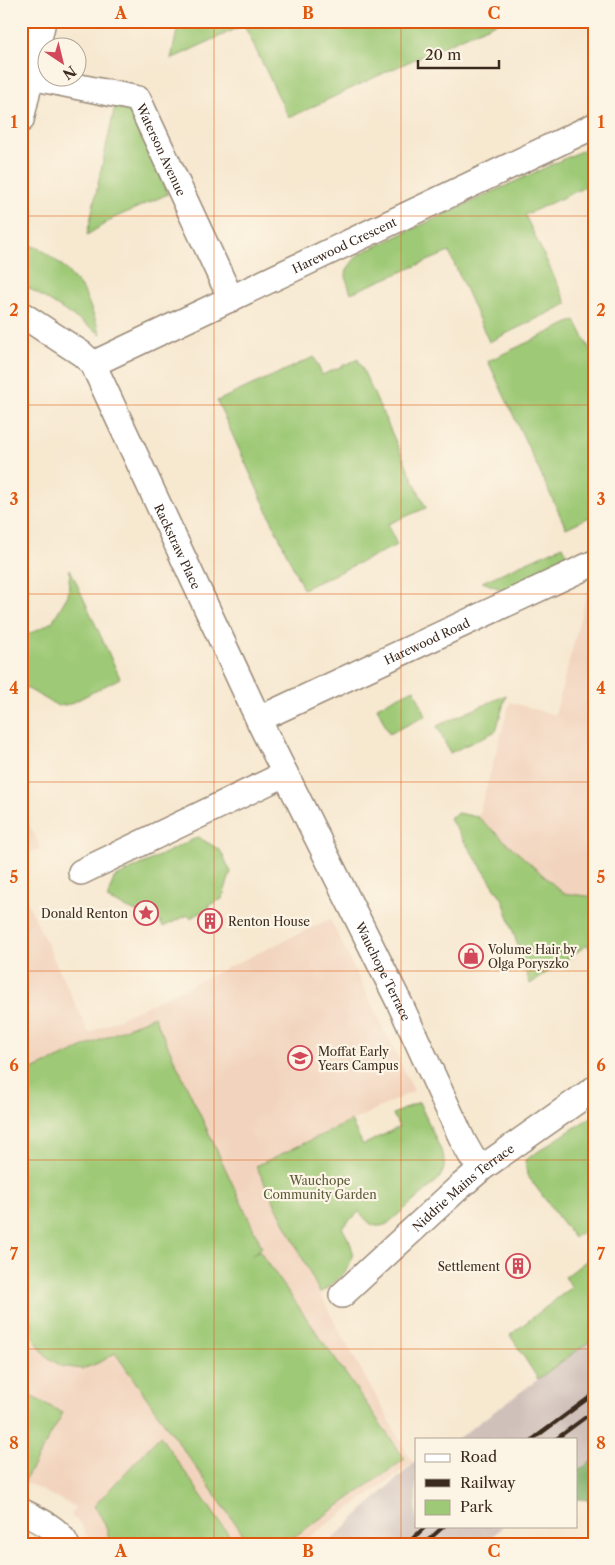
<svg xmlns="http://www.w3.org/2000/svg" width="615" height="1565" viewBox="0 0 615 1565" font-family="'Libre Caslon Text',serif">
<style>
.built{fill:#f2d4be}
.industrial{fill:#cfc0ba}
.green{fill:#9ec976;stroke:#6c7a4a}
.forest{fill:#7ead67;stroke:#5c6c42}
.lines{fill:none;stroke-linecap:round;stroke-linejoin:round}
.minor-casing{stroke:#998977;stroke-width:28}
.minor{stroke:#fff;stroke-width:25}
.rail{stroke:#3b2a1e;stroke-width:4}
.grid{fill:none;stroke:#df570d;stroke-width:1;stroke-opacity:0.55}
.labels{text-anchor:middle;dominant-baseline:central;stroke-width:4.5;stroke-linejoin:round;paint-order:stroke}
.street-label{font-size:12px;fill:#3b2a1e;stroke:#fcf5e5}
.poi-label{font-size:12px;fill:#3b2a1e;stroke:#fcf5e5;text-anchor:start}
.park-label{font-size:12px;fill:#595a38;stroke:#fcf5e5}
.neatline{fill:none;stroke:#df570d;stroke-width:2}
.grid-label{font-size:16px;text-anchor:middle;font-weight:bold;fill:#df570d}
</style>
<rect width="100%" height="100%" fill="#fcf5e5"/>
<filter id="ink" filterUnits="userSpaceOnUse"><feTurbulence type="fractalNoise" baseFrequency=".02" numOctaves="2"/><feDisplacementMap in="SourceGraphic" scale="10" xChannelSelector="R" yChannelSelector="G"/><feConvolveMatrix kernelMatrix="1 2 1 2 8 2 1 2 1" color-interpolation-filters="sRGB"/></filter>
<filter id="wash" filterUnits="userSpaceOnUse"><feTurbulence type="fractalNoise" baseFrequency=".0096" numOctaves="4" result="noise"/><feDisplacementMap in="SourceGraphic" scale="20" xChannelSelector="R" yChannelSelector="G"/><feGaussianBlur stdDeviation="1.12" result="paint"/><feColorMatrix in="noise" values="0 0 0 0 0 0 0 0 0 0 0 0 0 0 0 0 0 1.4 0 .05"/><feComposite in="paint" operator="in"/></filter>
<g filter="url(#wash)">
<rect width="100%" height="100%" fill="#f7e8d0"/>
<path class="built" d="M594,589v308l-31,-4 -85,-76 32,-115 45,13 32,-123z
M21,814l4,2 16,32 -20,9z
M21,889l68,144 241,-114 84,172 -158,76 79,156 78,140 -113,81h-210l-9,-20 -10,-8 4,-9 -54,-27z"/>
<path class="industrial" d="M594,1338v122l-18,12v-33h-119z
M416,1461v65h87l-18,18h-158z"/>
<path class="green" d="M179,21h55l4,7 -67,31z
M242,21h258l-114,51 -97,46z
M115,106l20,6 33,82 -54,24 -27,17z
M594,145v38l-69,32 42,89 -78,38 -40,-90 -98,41c-8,-21 -7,-21 8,-39z
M21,242l20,7 22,17 21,25 17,43 -80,-51z
M575,320l19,38v157l-28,13 -78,-167z
M314,357l8,18 36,-16 68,149 -38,16 9,21 -94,44 -86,-188z
M563,546l7,16 -64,29 -24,-9z
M70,569l50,109 -50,26 -12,2 -37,-21v-48l12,-5 19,-10 16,-27z
M414,689l12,27 -37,18 -12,-27z
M506,695l-10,36 -46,22 -13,-27z
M458,813l20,4 85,76 31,4v58l-7,-10 -57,39 -27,-84 -54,-82z
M198,837l22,13 11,22 -9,27 -13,6 1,3 -20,10 -2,-3 -25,12 -9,-18 -11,6 -36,-16 7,-21z
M154,1016l108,231 -10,8 7,-5 146,209 -121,85h-34l-135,-191 -14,9 -19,7 -21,-3 -15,-10 -13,-19 -6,-84 -6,-23v-155z
M419,1102l25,55c1,10 0,16 -7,24l-50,43c-15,6 -18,-2 -28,-12l-17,15c3,7 9,15 10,22 3,20 -18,34 -32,44l-64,-127 95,-45 12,24 36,-18 -6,-13z
M594,1115v116l-5,-5 -15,12 -47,-63 -2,-15z
M594,1255v83l-56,41 -28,-44 62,-48 -7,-10z
M21,1391l42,22 -39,69 -3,-2z
M160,1436l75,108h-126c0,-15 -7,-26 -15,-38z"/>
<path class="forest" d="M594,1460v40l-18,-1v-27z"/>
</g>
<g filter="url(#ink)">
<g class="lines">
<defs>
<g id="minor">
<path id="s1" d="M31,77l107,22 93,200"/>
<path d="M21,120l22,-99"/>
<path id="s2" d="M21,314l61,40 11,10 169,363 138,277 63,137 9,16 10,11"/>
<path id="s3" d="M93,364l501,-238"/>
<path id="s4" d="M259,719l335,-156"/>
<path d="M81,872l204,-98"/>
<path id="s5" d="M342,1295l114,-105 26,-22 112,-79"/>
<path d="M21,1511c14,7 39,18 45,33"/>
</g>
</defs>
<use href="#minor" class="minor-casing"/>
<use href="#minor" class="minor"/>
<path class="rail" d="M533,1439l61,-45
M556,1439l38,-28
M407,1544l19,-18
M424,1544l20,-18"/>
</g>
</g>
<path class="grid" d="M214,21v1523M401,21v1523M21,216h573M21,405h573M21,594h573M21,782h573M21,971h573M21,1160h573M21,1349h573"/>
<defs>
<symbol id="sight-ring" viewBox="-11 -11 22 22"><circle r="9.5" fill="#fcf5e5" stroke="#d1495b" stroke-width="1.5"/><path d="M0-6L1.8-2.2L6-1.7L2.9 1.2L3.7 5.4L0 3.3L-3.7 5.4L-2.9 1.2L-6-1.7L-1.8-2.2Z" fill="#d1495b"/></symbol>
<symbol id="building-ring" viewBox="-11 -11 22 22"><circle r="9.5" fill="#fcf5e5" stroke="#d1495b" stroke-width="1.5"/><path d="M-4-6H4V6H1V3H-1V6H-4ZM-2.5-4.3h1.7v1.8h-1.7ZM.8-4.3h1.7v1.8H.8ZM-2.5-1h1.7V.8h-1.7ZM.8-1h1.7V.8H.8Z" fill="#d1495b"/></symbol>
<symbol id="shop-ring" viewBox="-11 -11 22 22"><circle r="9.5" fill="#fcf5e5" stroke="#d1495b" stroke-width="1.5"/><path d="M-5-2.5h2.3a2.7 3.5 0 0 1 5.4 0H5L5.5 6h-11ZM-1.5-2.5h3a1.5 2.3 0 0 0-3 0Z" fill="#d1495b"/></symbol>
<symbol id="school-ring" viewBox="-11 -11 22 22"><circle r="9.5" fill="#fcf5e5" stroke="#d1495b" stroke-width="1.5"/><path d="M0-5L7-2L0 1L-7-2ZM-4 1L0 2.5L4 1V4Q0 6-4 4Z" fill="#d1495b"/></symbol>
</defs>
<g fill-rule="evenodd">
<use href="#sight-ring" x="132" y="899" width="28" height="28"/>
<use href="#building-ring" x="196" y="907" width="28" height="28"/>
<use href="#shop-ring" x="457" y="942" width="28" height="28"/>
<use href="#school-ring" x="286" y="1044" width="28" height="28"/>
<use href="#building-ring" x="504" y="1252" width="28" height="28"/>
</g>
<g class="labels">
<g class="street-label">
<text stroke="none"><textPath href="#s1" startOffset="165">Waterson Avenue</textPath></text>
<text stroke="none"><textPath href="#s3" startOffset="278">Harewood Crescent</textPath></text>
<text stroke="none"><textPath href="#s2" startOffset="289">Rackstraw Place</textPath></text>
<text stroke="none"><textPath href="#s4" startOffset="185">Harewood Road</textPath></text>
<text stroke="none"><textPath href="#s2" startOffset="761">Wauchope Terrace</textPath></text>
<text stroke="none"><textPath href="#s5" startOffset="162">Niddrie Mains Terrace</textPath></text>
</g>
<g class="poi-label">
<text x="128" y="913" text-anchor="end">Donald Renton</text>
<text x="228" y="921">Renton House</text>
<text x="488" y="949">Volume Hair by<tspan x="488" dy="14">Olga Poryszko</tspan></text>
<text x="318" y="1051">Moffat Early<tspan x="318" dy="14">Years Campus</tspan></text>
<text x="500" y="1266" text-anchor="end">Settlement</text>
</g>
<g class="park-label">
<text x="320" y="1180">Wauchope<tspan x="320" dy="14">Community Garden</tspan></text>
</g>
</g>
<rect width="615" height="1565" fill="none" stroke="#fcf5e5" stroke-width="55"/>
<rect x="415" y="1438" width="162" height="90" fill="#fcf5e5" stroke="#afa495"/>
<rect x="425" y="1454" width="25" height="8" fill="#ffffff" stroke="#afa495"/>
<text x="460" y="1462" font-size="15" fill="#3b2a1e">Road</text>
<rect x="425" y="1479" width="25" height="8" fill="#3b2a1e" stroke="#afa495"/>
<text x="460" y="1488" font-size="15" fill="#3b2a1e">Railway</text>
<rect x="425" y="1500" width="25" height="15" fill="#9ec976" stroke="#afa495"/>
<text x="460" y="1512" font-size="15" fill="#3b2a1e">Park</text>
<g transform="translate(62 62) rotate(145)"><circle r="24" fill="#fcf5e5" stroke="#afa495"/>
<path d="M0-4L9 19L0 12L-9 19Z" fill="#d1495b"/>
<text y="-8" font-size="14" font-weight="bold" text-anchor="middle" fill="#3b2a1e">N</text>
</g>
<path d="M418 60v8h81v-8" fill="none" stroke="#3b2a1e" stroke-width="2.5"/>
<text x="425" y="60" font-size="15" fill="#3b2a1e" stroke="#fcf5e5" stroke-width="4" paint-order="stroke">20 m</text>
<rect x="28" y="28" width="560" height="1510" class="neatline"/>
<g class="grid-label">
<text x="121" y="19">A</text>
<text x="308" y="19">B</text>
<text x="494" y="19">C</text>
<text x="14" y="128">1</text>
<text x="601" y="128">1</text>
<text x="14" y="316">2</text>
<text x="601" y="316">2</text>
<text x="14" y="505">3</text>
<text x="601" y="505">3</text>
<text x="14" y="694">4</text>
<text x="601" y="694">4</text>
<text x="14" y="883">5</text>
<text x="601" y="883">5</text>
<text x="14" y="1071">6</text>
<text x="601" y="1071">6</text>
<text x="14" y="1260">7</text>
<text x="601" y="1260">7</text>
<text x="14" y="1449">8</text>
<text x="601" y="1449">8</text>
<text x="121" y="1557">A</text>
<text x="308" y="1557">B</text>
<text x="494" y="1557">C</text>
</g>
</svg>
